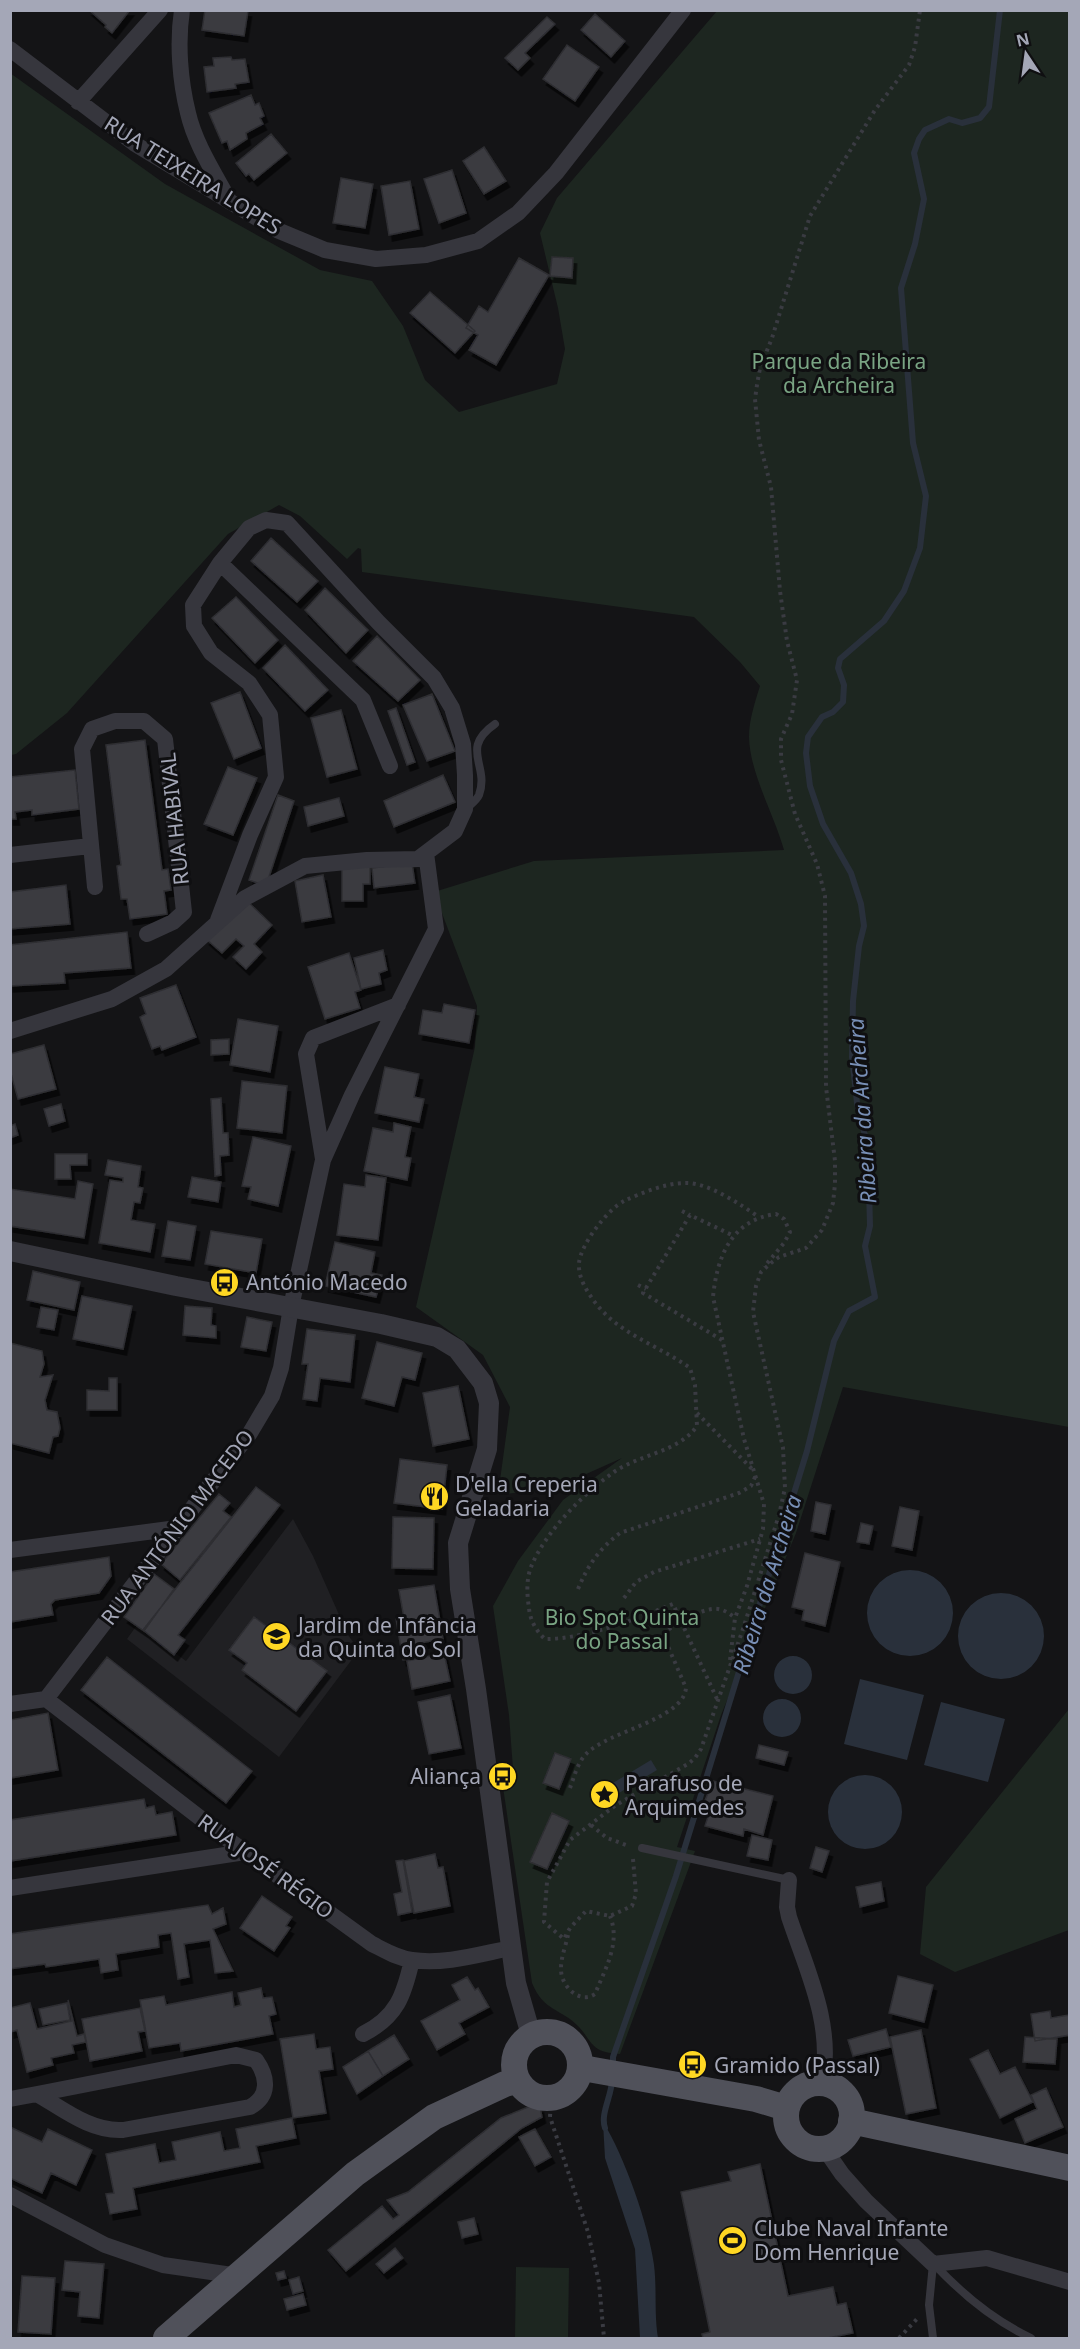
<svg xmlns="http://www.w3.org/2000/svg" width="1080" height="2349" viewBox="0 0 1080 2349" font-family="'Noto Sans',sans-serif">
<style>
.built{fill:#202023}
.green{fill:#1d2620}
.water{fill:#29303b}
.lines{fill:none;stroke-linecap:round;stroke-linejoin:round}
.stream{stroke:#29303b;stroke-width:6}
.building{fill:#3b3b41;stroke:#2e2e32;stroke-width:1.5;filter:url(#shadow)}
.path{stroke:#3a3b42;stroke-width:4;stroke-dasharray:3 4.5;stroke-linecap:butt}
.service{stroke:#36363d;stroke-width:8}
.minor{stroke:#36363d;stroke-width:16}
.tertiary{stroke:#36363d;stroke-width:20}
.primary{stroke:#50515a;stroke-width:26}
.labels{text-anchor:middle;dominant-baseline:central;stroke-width:6;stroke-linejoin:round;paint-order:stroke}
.street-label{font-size:21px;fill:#a4a7b7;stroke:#0f0f11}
.park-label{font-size:21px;fill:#79a483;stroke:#0f0f11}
.poi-label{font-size:21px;fill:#a4a7b7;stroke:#0f0f11;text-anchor:start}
.water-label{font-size:22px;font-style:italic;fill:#788fb6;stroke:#0f0f11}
</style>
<defs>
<filter id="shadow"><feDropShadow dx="3.5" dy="6" stdDeviation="0" flood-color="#0009"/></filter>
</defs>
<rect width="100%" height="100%" fill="#141416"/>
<path class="built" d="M293,1519l20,37 35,79 11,15 -80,107 -152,-118 10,-14 49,36z"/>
<path class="green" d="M717,11h352v1416l-226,-40 -47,146 -75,182 -44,132 18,4 -75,203c-7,-1 -16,-1 -22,-5 -9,-6 -12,-15 -19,-22 -18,-19 -35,-15 -47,-44l-29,-196 10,-18 -4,-54 -16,-109 25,-45 45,-61 59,-42 -65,29 -59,8 12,-88 -27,-52 -67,-48 59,-260 2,-41 -43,-114 100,-31 250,-11c-10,-36 -34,-76 -35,-113 0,-17 6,-35 11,-51l-20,-24 -46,-45 -332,-45 -1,-23 -3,-1 -11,11 -47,-43 -21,-11 -51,29 -161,179 -51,41 -5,1 -1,-682 155,111 155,86 52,11 31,45 22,54 34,32 98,-28 8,-35 -7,-41 -18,-75 17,-35z
M1069,1709v221l-114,42 -35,-18 6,-67z
M516,2267l53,1 -1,70h-53z"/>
<path class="water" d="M867 1613a43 43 0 1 1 86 0a43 43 0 1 1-86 0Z
M958 1636a43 43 0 1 1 86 0a43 43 0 1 1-86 0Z
M774 1675a19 19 0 1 1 38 0a19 19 0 1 1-38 0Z
M860,1679l64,16 -17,65 -63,-16z
M763 1718a19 19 0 1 1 38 0a19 19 0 1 1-38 0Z
M941,1702l64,17 -17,63 -64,-17z
M651,1760l6,10 -53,32 -6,-10z
M828 1812a37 37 0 1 1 74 0a37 37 0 1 1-74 0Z
M603,2122c21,33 46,104 51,143 3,24 0,49 4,73h-18l-5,-89 -30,-91z"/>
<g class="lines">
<path class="stream" d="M613,2067v-10l63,-181 131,-425 27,-110 15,-30 26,-14 -10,-51 5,-20 -2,-78 -11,-45 -5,-46 1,-56 6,-55 5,-20 -3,-22 -10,-31 -28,-49 -13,-38 -4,-33 2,-16 14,-20 11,-5 10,-10 1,-17 -6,-17 2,-9 44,-38 20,-30 16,-43 6,-52 -13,-53 -12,-155 14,-44 9,-45 -10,-46 5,-14 6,-9 24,-11 13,4 18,-5 9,-11 11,-97
M605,2128c-5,-14 7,-33 7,-48"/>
</g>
<path class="building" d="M89,10h41l-18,23 -7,-6 1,-2z
M205,10l43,1 -4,25 -42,-6z
M595,14l30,27 -14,16 -30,-27z
M547,17l8,7 -30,29 5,5 -12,12 -13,-12z
M567,45l32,22 -24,34 -32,-22z
M231,57l1,3 13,-1 4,23 -14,2 1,4 -29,4 -3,-25 10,-1 -1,-8z
M251,95l4,10 4,-2 5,13 -4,2 3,6 -17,9 1,6 -17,11 -3,-9 -5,2 -13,-30z
M271,134l16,19 -33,27 -5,-6 -3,2 -10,-13z
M484,147l22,34 -22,13 -21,-33z
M452,170l14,43 -27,10 -15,-44z
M341,178l32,6 -8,44 -32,-5z
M410,181l9,48 -30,6 -8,-49z
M552,257l21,1 -1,20 -22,-2z
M519,258l30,17 -53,90 -27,-15 9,-15 -12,-7 13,-22 9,6z
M430,292l45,39 -20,22 -45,-40z
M271,538l47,43 -21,21 -46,-41z
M325,588l43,42 -22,23 -41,-43z
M236,597l42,43 -23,23 -43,-45z
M377,636l43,44 -22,21 -45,-40z
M285,645l43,45 -23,21 -42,-43z
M240,692l21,56 -27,11 -23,-56z
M432,694l23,57 -28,10 -24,-56z
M396,708l19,54 -8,3 -19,-54z
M341,710l16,59 -30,8 -16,-59z
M145,740l17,130 6,-1 3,21 -7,1 3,23 -37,5 -3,-20h-6l-4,-33 4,-1 -15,-120z
M228,767l29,11 -24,57 -29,-11z
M75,770l4,39 -47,6v-5l-17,2 1,7h-6v-42z
M443,775l12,27 -61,25 -10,-26z
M278,795l16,6 -28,85 -17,-6z
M339,798l5,18 -36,10 -4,-19z
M412,863l3,20 -41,5 -2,-20z
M342,864h28v20h-7v17h-21z
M323,875l8,42 -29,5 -7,-41z
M66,885l4,39 -60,5v-37z
M244,898l28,27 -18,19 8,8 -16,17 -13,-12 11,-11 -8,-7 -14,14 -16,-14z
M127,932l4,36 -67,5 1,10 -55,3v-41z
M383,950l4,20 -8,3 2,11 -20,5 -7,-31z
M349,953l12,37 -6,2 5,16 -35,11 -17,-52z
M176,985l20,52 -34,13 -2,-4 -8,3 -12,-32 6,-3 -6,-16z
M444,1004l31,6 -6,33 -50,-9 4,-24 19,3z
M238,1019l40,7 -8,46 -40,-7z
M229,1039v15l-18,1v-15z
M44,1045l12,44 -38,10 -8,-29v-16z
M385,1067l34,7 -5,23 10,2 -5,23 -44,-9z
M242,1081l45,5 -5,47 -45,-5z
M221,1098l2,35h5l1,22 -9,1 1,19 -6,1 -4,-77z
M61,1104l4,17 -16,5 -5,-17z
M394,1123l17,4 -6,30 6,1 -4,22 -43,-9 9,-43 20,4z
M15,1124l3,11 -8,3v-12z
M253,1137l38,9 -13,60 -30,-7 3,-12 -9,-1z
M55,1154h32v11h-17l1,14h-16z
M108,1160l33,6 -3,21 5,1 -3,15 -6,-1 -3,18 24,4 -5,28 -51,-9 11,-63 13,2v-4l-18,-3z
M366,1175l20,3 -8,62 -41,-5 7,-51 21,3z
M192,1177l29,5 -3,20 -30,-5z
M78,1181l15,3 -9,54 -74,-12v-37l65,10z
M168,1221l28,5 -6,34 -28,-4z
M211,1231l51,8 -6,34 -51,-9z
M335,1242l40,10 -4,21 11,2 -6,22 -51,-11z
M33,1271l47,11 -6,28 -47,-10z
M82,1296l50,10 -9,43 -50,-10z
M185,1306l27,2 -1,17 5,1v12l-33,-3z
M41,1307l17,3 -4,20 -17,-3z
M247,1317l25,5 -6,29 -25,-4z
M307,1329l48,6 -5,47 -30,-4 -3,23 -14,-2 5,-35h-6z
M377,1342l45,11 -7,27 -13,-3 -8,29 -32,-8z
M10,1343l32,8 2,13 -4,13 13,-2 -8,25 2,10 10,2 3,16 -2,8 -5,1 -4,16 -39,-10z
M109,1378h8v32h-30v-20l22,1z
M458,1386l11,53 -36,7 -10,-53z
M400,1459l47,6 -5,44 -48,-6z
M256,1487l24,18 -102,130 7,5 -11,15 -31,-25z
M219,1494l11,9 -7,8 8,6 -51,63 -19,-16z
M816,1502l15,3 -6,29 -14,-3z
M900,1507l19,4 -7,39 -20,-4z
M393,1517l41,1 -1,51 -41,-1z
M861,1523l12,3 -4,18 -12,-2z
M805,1553l35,9 -15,64 -23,-6 2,-10 -12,-3z
M109,1557l2,19 -12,17 -44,7 -4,4 2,11 -43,7v-50z
M154,1574l20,15 -30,42 -20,-14z
M434,1585l9,54 -23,4 3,14 -20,3 -7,-41 8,-1 -5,-28z
M254,1617l73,54 -31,40 -54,-41 5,-7 -18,-13z
M444,1653l6,28 -38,8 -5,-28z
M107,1657l145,114 -26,32 -145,-113z
M450,1695l11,53 -32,6 -11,-52z
M48,1713l10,57 -48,8v-58z
M759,1745l29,7 -4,13 -28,-7z
M555,1753l16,6 -12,30 -16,-6z
M713,1781l60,15 -10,39 -19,-6 -1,7 -38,-10 7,-21 -8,-2z
M144,1799l2,9 8,-2 2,9 16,-3 4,23 -166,26v-41z
M552,1813l17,8 -22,48 -17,-7z
M752,1835l20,5 -4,20 -21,-4z
M816,1847l13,4 -7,21 -12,-4z
M435,1854l3,14 5,-1 7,39 -36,7 -10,-52z
M403,1860l9,52 -14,3 -4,-21 8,-2 -6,-31z
M881,1882l3,19 -24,6 -4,-20z
M262,1896l30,21 -6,9 4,2 -16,23 -34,-23z
M208,1905l4,9 11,-6 3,16 -13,5 20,42 -18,2 -5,-33 -26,4 5,33 -11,2 -7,-46 -13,2 1,12 -43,7 2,16 -17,3 -2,-14 -53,8 -1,-3 -35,5v-35z
M898,1976l35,9 -9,37 -35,-9z
M467,1977l8,13 3,-2 11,19 -30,16 6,11 -28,16 -16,-29 39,-21 -8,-15z
M261,1988l2,10 9,-1 4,17 -7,2 4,18 -92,17 -1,-8 -31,5 -9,-48 24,-4 2,9 66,-13 2,15 7,-2 -3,-12z
M68,2000l9,36 7,-2 2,8 -14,3 2,8 -23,5 2,7 -26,7 -10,-42 -6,2 -1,-24 20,-5 7,26 35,-8z
M67,2003l3,17 -27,5 -4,-16z
M140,2008l5,23 -7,1 4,19 -52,10 -8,-42z
M1050,2011l1,7 19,-3v20l-35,6 -4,-27z
M886,2029l5,18 -38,9 -5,-16z
M921,2030l15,78 -30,6 -16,-77z
M314,2034l2,15 14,-2 3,22 -14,2 7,42 -33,5 -13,-79z
M394,2035l15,24 -26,17 -15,-25z
M1025,2037l32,2 -2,25 -32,-2z
M988,2050l12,24 15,-7 18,35 -33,16 -30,-59z
M368,2051l15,25 -26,18 -14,-27z
M1046,2088l17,39 -38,16 -10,-24 22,-10 -6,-14z
M528,2107h12l2,10 -20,11 -176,143 -18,-21 54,-44 11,13 6,-4 -12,-15 21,-8 93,-74z
M292,2118l4,20 -40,8 4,16 -127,26 4,21 -27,5 -4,-20 8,-1 -8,-39 49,-10 4,19 17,-3 -4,-18 48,-10 4,19 16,-3 -4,-19z
M10,2127l32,15 6,-13 44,21 -16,35 -25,-12 -9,20 -32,-15z
M535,2129l16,28 -16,9 -16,-29z
M760,2164l28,132 45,-9 4,18 9,-2 7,30 -25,5h-125l-1,-4 8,-2 -29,-140 50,-11 -3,-9z
M474,2218l4,16 -16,4 -4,-16z
M395,2248l8,10 -19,15 -8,-9z
M65,2261l39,3 -5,54 -21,-2 2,-24 -18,-2z
M284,2271l2,7 -8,2 -2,-7z
M22,2276l33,2 -4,56 -33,-2z
M299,2277l4,14 -10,3 -4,-14z
M303,2294l3,11 -19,5 -3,-11z"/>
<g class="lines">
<path class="path" d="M682,1211l8,4
M638,1285l8,4
M722,1340l-79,-47 47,-78 44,21
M697,1413l56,57
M578,1589c10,-24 21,-40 42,-56l119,-40 12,-7 4,-9
M624,1598l12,-16 18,-10 106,-33
M730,1660l5,-42 12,-32 16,-57 1,-25 -20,-65 -31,-142c4,-40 18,-77 63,-83l8,5 6,13 -6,11 -20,24
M717,1699l-44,-95c-37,15 -87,35 -128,35 -9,-8 -15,-19 -16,-31 -2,-13 -3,-28 2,-41 14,-35 53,-74 83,-95 26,-18 65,-20 83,-46l-2,-41 -5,-17c-32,-23 -72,-34 -96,-67 -8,-11 -16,-24 -15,-38 2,-19 28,-53 45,-62 17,-8 42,-18 61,-18 23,-1 56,22 74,34
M570,1788c4,-11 8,-26 16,-34 22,-23 97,-34 100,-66l-19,-44 -2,-7 2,-6c9,-9 38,-24 51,-22 7,1 12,5 17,9
M591,1825l16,13 22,8
M633,1859l3,35 -4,12 -22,10 -24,-5 -16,17 -6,11 -20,-17 3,-40 23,-42 46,-35 72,-41 7,-6 6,-9 42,-120 36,-114 6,-27 -2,-40 -30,-136 3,-26 5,-14 10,-9 8,-6 27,-9 16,-18 11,-27 2,-19v-23l-9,-74 -1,-191 -8,-32 -22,-50 -14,-54v-21l11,-25 5,-34 -10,-39 -7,-50 -9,-104 -12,-47 -4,-41 2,-14 3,-17 12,-30 38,-122 65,-106 34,-45 6,-18 5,-37
M568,1935c-2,10 -7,22 -7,33 -1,17 18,37 34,26 10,-25 26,-51 15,-78
M551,2099l-1,18 38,115 11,51 5,55
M899,2338l18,-19"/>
<path class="service" d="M466,809c4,-4 11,-9 13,-14 11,-30 -20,-46 16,-71
M642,1848l147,32
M934,2264c27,29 61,57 97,74
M933,2338l-4,-33 4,-41"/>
<path class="minor" d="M182,10c-5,33 -2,71 6,103 7,31 27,61 42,89
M10,49l125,95 142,86 48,20 51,9 50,-4 52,-14 40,-28 38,-40 127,-163
M78,102l82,-92
M220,563l143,137 27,66
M10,855l80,-9
M95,887l-13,-138 10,-20 23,-8h29l21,18 19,173 -11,10 -26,12
M10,1031l102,-32 54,-30 79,-71 60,-32 62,-6 51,-1 37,-28 10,-22v-34l-2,-31 -11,-36 -18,-30 -56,-56 -91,-99 -21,-3 -17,8 -29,35 -27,42 1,21 17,27 38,30 21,32 6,62 -26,58 -32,85
M323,1159l-17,-105 7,-16 85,-33
M10,1550l167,-22
M46,1699l184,142 142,103c12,6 25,14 40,16 32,5 68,-6 99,-12
M10,1704l36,-5 204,-266 22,-37 9,-28 10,-61 32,-147 29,-65 84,-166 -10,-76
M789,1880l-2,27 2,10c18,54 45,108 33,166
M10,1888l235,-36
M363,2034c34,-17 41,-39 49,-74
M10,2099l27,-5 199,-39 20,5c12,17 14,36 -6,47l-127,23c-32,2 -60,-21 -86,-36
M824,2148l18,26 24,27 67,63 54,-6 83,24
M10,2195l95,50 58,20 76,11"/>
<path class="tertiary" d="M10,1251l166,35 205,38 56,13 20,12 26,34 6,20 -2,46 -29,94 2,46 16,100 40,294 15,52"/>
<path class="primary" d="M514 2065a33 33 0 1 1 66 0a33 33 0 1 1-66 0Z
M580,2065l8,4 168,30 30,9
M786 2116a33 33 0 1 1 66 0a33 33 0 1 1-66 0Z
M851,2121l219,47
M166,2338l189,-164 79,-57 71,-33 12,-3"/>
</g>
<defs>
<symbol id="bus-disc" viewBox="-11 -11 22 22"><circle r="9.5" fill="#ffd723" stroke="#0f0f11"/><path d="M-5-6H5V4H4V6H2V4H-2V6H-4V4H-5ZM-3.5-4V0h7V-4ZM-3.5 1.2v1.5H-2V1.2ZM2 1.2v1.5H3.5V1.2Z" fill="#111"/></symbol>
<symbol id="restaurant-disc" viewBox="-11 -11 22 22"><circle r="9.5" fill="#ffd723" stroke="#0f0f11"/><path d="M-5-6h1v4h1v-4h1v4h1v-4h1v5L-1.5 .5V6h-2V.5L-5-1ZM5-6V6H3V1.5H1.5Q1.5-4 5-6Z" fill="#111"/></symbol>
<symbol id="school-disc" viewBox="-11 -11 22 22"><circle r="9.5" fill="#ffd723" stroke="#0f0f11"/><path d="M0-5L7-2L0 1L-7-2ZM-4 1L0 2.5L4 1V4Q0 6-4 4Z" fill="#111"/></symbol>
<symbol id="sight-disc" viewBox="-11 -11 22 22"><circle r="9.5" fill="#ffd723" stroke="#0f0f11"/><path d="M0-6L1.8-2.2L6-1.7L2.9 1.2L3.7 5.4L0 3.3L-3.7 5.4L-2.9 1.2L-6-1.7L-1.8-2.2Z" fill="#111"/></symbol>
<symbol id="stadium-disc" viewBox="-11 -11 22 22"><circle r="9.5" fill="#ffd723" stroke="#0f0f11"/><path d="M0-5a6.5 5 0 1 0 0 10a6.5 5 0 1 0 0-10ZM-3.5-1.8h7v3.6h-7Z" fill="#111"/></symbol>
</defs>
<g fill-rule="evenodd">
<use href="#bus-disc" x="208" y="1266" width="33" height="33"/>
<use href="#restaurant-disc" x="418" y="1480" width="33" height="33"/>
<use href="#school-disc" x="260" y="1620" width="33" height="33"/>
<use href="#bus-disc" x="486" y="1760" width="33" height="33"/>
<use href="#sight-disc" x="588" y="1778" width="33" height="33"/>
<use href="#bus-disc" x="676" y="2048" width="33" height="33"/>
<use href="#stadium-disc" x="716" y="2224" width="33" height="33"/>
</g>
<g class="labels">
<g class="street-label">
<text transform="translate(193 175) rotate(32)">RUA TEIXEIRA LOPES</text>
<text transform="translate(174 819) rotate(-96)">RUA HABIVAL</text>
<text transform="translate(177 1527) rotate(-53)">RUA ANTÓNIO MACEDO</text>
<text transform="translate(266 1866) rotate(36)">RUA JOSÉ RÉGIO</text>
</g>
<g class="park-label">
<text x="839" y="361">Parque da Ribeira<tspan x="839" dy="24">da Archeira</tspan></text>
<text x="622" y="1617">Bio Spot Quinta<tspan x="622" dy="24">do Passal</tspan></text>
</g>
<g class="poi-label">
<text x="246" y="1282">António Macedo</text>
<text x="455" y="1484">D'ella Creperia<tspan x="455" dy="24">Geladaria</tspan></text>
<text x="298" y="1625">Jardim de Infância<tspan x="298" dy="24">da Quinta do Sol</tspan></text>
<text x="481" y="1776" text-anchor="end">Aliança</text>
<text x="625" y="1783">Parafuso de<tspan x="625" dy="24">Arquimedes</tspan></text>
<text x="714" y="2065">Gramido (Passal)</text>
<text x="754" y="2228">Clube Naval Infante<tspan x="754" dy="24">Dom Henrique</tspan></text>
</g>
<g class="water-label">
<text transform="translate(861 1111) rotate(-94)">Ribeira da Archeira</text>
<text transform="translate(766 1584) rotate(-73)">Ribeira da Archeira</text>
</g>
</g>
<rect width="1080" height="2349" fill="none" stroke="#a4a7b7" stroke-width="24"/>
<g transform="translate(1026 54) rotate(347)" stroke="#0f0f11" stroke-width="4.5" paint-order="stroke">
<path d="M0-4.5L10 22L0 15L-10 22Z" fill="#a4a7b7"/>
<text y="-9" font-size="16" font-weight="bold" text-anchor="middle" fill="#a4a7b7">N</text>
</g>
</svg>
